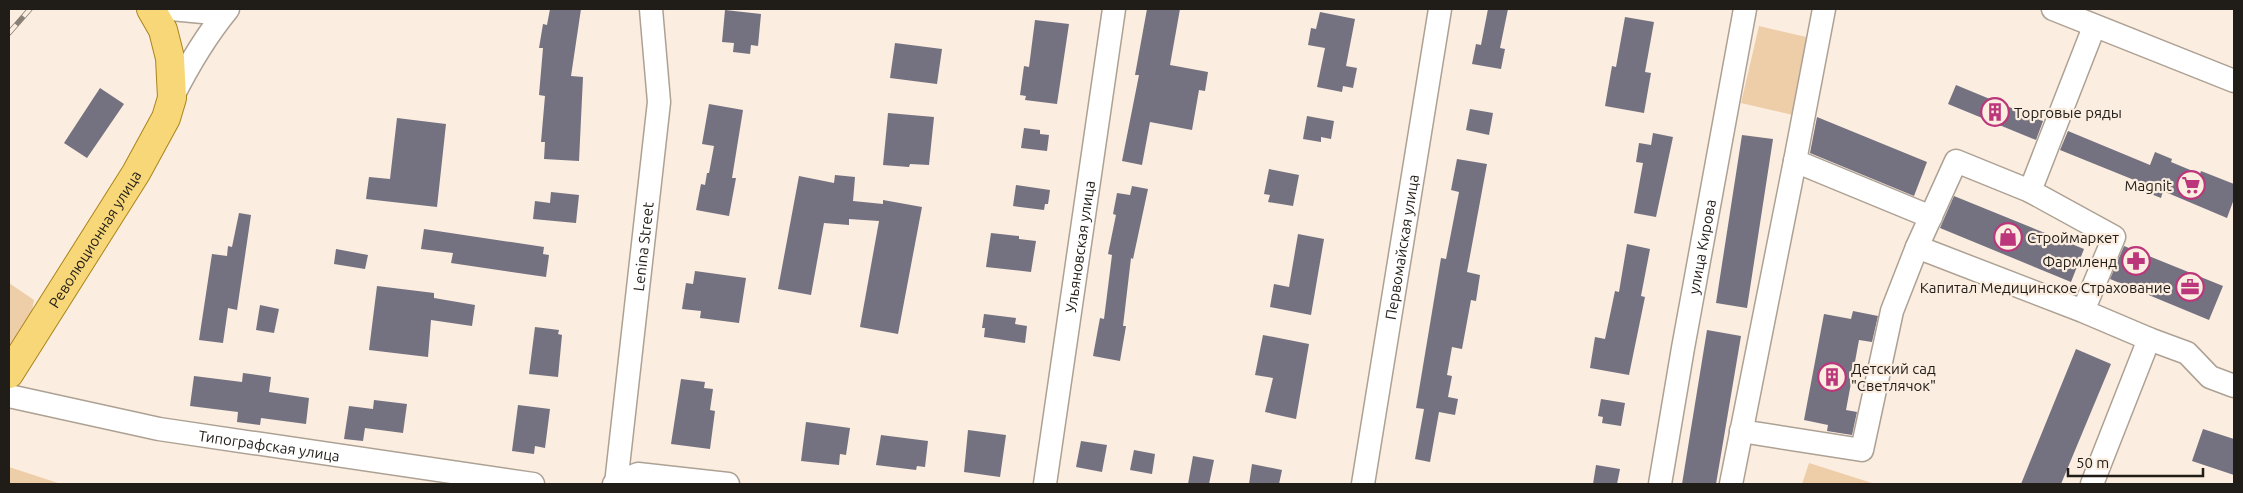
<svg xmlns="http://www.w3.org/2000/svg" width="2243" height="493" viewBox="0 0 2243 493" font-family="Ubuntu,sans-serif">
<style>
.green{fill:#eecda9}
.building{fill:#747180}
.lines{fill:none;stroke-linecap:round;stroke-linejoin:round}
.minor-casing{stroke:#ada194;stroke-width:25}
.major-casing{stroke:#aa841c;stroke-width:30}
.minor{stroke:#fff;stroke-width:22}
.major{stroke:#f8d779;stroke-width:28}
.rail-casing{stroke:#898077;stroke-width:5.5}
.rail{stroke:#fbeddf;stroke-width:4;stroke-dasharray:11;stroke-linecap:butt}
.labels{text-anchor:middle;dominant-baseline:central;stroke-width:4.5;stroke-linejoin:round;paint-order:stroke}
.poi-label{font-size:15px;fill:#201c17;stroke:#fbeddf;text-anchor:start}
.street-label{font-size:15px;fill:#201c17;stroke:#fbeddf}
</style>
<rect width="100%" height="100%" fill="#fbeddf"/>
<path class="green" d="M1759,26l56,13 -18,77 -56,-13z
M9,283l25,17 -6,32 -19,26z
M1809,463l66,21h-73z
M9,467l52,17h-52z"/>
<path class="building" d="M550,9h31l-10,67 12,1 -4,84 -35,-2 1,-17h-4l4,-46 -6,-1 4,-47h-4l4,-24 4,1z
M1147,9h33l-10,56 38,7 -3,19 -6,-1 -7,40 -42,-8 -8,43 -20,-4 17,-86h-4z
M1488,9h20l-8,39 5,1 -4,20 -29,-5 4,-20 5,1z
M725,10l36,4 -3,32 -7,-1 -1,9 -17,-2 1,-9 -12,-1z
M1320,12l35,7 -9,47 11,2 -4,20 -10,-2 -1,6 -25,-5 8,-39 -17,-3 3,-17 5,1z
M1625,17l29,5 -9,50 6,1 -7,40 -39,-7 7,-40 4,1z
M1035,20l34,4 -12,80 -32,-4 1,-4 -6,-1 4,-29 5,1z
M895,43l47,6 -5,35 -47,-6z
M1956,85l87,36 -7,19 -88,-36z
M100,88l24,16 -37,54 -23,-15z
M709,104l34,6 -11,68h4l-7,38 -33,-6 5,-26 4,1 2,-12h2l5,-27 -12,-2z
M1470,109l23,4 -4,22 -23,-5z
M888,113l46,4 -5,48 -19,-1 -1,3 -26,-2z
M1307,116l27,5 -3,18 -10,-2v5l-18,-3z
M1817,117l110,45 -13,34 -104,-43z
M397,118l49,6 -9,83 -71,-8 3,-22 21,2z
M1024,128l16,2v4l9,1 -2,16 -26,-3z
M2068,131l82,34 5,-13 17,7 -1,3 29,12 1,-3 33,13v15l-7,19 -64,-27 -2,7 -15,-6 3,-6 -89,-36z
M1653,133l20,4 -17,80 -22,-4 9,-50 -7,-1 3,-19 12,2z
M1742,135l31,4 -26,169 -31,-5z
M1457,159l30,5 -20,108 13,3 -4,26 -5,-1 -9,49 -10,-2 -5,28 5,1 -4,21 10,2 -3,16 -16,-3 -9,50 -15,-3 9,-50 -8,-1 25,-150 5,1 13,-67 -8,-2z
M1269,169l30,6 -6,31 -25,-4 2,-7 -6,-1z
M835,175l20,2 -2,24 30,3v-4l39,7 -24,127 -38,-7 19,-106 -30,-2v6l-25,-2 -13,72 -33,-6 21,-113 35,7z
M1016,185l34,5 -2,14h-3l-1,6 -31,-4z
M1132,186l16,3 -15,70 -2,-1 -8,68h3l-6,35 -27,-5 7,-38 4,1 8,-64 -4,-1 8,-39 -3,-1 4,-21 13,2z
M551,192l28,3 -3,28 -43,-4 2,-18 15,2z
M1954,196l130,53 -13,33 -131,-54z
M239,213l12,2 -14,95 -9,-2 -5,35 -24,-3 13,-86 15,2 1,-10 4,1z
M424,229l120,18 -1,7 6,1 -3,22 -95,-14 2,-10 -32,-4z
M991,233l28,3v3l17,2 -5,31 -45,-5z
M1298,234l26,5 -13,76 -41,-8 4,-23 15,3z
M1627,244l23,5 -9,47 4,1 -16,78 -39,-7 5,-31 10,2 10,-48 4,1z
M2124,246l99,40 -14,34 -99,-41z
M336,249l32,6 -3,14 -31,-5z
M695,271l51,7 -7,45 -39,-5 1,-7 -19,-2 4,-26 7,1z
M377,286l57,7v5l41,7 -3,21 -41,-6 -3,37 -59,-7z
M260,305l19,4 -5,24 -18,-3z
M1853,311l25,5 -6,26 -13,-2 -13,70 11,2 -5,23 -25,-4 1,-6 -24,-5 20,-106 27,5z
M984,314l32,4 -1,6 12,2 -2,17 -41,-6 1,-9h-3z
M535,327l24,3 -1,4 4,1 -4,42 -29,-3z
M1707,330l34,6 -25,148h-34z
M1263,335l46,9 -13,75 -31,-7 8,-34 -18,-3z
M2076,349l35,15 -50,120h-40z
M243,373l28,4 -2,15 40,6 -3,26 -45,-6 -1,7 -23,-3 1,-10 -48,-6 4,-30 48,6z
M681,379l24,3 -1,6 9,1 -3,21 5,1 -5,38 -39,-5z
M1601,399l24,4 -4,23 -19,-3 1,-6 -5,-1z
M374,400l33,4 -4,29 -38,-5 -2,13 -19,-2 5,-33 24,3z
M518,405l32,4 -5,39 -10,-2 -1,8 -22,-3z
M806,422l44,6 -4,27 -6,-1 -1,11 -38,-4z
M2203,429l31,10v36l-42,-14z
M968,430l38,5 -6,42 -36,-5z
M881,435l47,6 -3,26 -8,-1 -1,4 -40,-5z
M1081,441l26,4 -5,27 -26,-5z
M1134,450l21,4 -3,20 -22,-4z
M1193,456l21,4 -5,24h-21z
M1252,464l30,6 -3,14h-30z
M1596,465l24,4 -3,15h-24z"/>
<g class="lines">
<defs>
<g id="minor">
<path d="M171,9l32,3 9,-3"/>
<path d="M1824,9l-29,152 136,56"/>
<path d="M2053,9l181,72"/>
<path d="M172,98c16,-32 33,-61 56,-89"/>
<path d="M2030,191l64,-164"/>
<path d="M2083,311l31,-74 -84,-46 -74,-30 -39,86 166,64 66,28 -57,145"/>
<path d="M2149,339l38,14 23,24 24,9"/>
<path id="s1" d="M9,396l150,33 374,55"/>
<path d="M1741,431l121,19 30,-139 25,-64"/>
<path d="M614,484l24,-10 90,10"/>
<path id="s2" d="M616,484l43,-382 -8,-93"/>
<path id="s3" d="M1045,484l69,-475"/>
<path id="s4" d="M1363,484l77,-475"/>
<path id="s5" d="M1660,484l23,-136 62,-339"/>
<path d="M1731,484l64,-323"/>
</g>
<g id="major">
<path id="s6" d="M9,374l127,-201 30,-55 6,-20 -2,-40 -7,-28 -12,-21"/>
</g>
</defs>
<use href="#minor" class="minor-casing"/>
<use href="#major" class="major-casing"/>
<use href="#minor" class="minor"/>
<use href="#major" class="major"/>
<defs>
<path id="rail" d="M9,33l21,-24"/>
</defs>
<use href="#rail" class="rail-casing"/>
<use href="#rail" class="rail"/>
</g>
<defs>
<symbol id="building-ring" viewBox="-11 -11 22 22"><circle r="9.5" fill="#fbeddf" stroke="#bb367b" stroke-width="1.5"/><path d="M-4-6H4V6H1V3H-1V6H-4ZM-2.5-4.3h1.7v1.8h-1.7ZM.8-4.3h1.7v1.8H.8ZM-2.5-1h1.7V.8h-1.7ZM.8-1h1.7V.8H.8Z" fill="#bb367b"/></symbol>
<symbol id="supermarket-ring" viewBox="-11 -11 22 22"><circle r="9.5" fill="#fbeddf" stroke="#bb367b" stroke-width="1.5"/><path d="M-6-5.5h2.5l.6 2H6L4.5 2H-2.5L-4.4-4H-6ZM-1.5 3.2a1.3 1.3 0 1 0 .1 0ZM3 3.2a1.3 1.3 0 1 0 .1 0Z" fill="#bb367b"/></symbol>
<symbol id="shop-ring" viewBox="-11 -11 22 22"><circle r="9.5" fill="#fbeddf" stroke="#bb367b" stroke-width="1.5"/><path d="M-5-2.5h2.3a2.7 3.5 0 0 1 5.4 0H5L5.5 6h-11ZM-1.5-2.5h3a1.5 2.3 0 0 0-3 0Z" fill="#bb367b"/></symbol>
<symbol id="pharmacy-ring" viewBox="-11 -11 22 22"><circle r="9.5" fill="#fbeddf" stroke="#bb367b" stroke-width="1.5"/><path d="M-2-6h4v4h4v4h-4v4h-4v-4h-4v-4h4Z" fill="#bb367b"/></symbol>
<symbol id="office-ring" viewBox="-11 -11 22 22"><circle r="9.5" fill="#fbeddf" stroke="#bb367b" stroke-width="1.5"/><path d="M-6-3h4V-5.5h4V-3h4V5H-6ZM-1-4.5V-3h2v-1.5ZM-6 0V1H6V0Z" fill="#bb367b"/></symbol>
</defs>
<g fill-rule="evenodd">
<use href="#building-ring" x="1979" y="96" width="32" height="32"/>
<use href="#supermarket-ring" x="2175" y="169" width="32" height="32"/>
<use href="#shop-ring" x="1992" y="221" width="32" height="32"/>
<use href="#pharmacy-ring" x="2120" y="245" width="32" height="32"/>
<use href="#office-ring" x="2174" y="271" width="32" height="32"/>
<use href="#building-ring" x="1816" y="361" width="32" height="32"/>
</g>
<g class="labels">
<g class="poi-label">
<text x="2014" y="112">Торговые ряды</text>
<text x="2172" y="185" text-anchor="end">Magnit</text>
<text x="2027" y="237">Строймаркет</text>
<text x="2117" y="261" text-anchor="end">Фармленд</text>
<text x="2171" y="287" text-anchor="end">Капитал Медицинское Страхование</text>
<text x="1851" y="368">Детский сад<tspan x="1851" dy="17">"Светлячок"</tspan></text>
</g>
<g class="street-label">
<text stroke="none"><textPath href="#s6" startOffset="160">Революционная улица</textPath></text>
<text stroke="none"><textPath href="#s4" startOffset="240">Первомайская улица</textPath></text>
<text stroke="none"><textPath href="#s5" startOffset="241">улица Кирова</textPath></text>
<text stroke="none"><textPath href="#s2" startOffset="239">Lenina Street</textPath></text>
<text stroke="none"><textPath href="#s3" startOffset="240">Ульяновская улица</textPath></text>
<text stroke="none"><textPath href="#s1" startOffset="265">Типографская улица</textPath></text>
</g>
</g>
<rect width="2243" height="493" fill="none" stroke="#201c17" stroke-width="20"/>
<path d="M2068 468v8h135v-8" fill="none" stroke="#201c17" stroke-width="2.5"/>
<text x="2076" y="468" font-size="15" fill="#201c17" stroke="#fbeddf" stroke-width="4" paint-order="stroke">50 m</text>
</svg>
